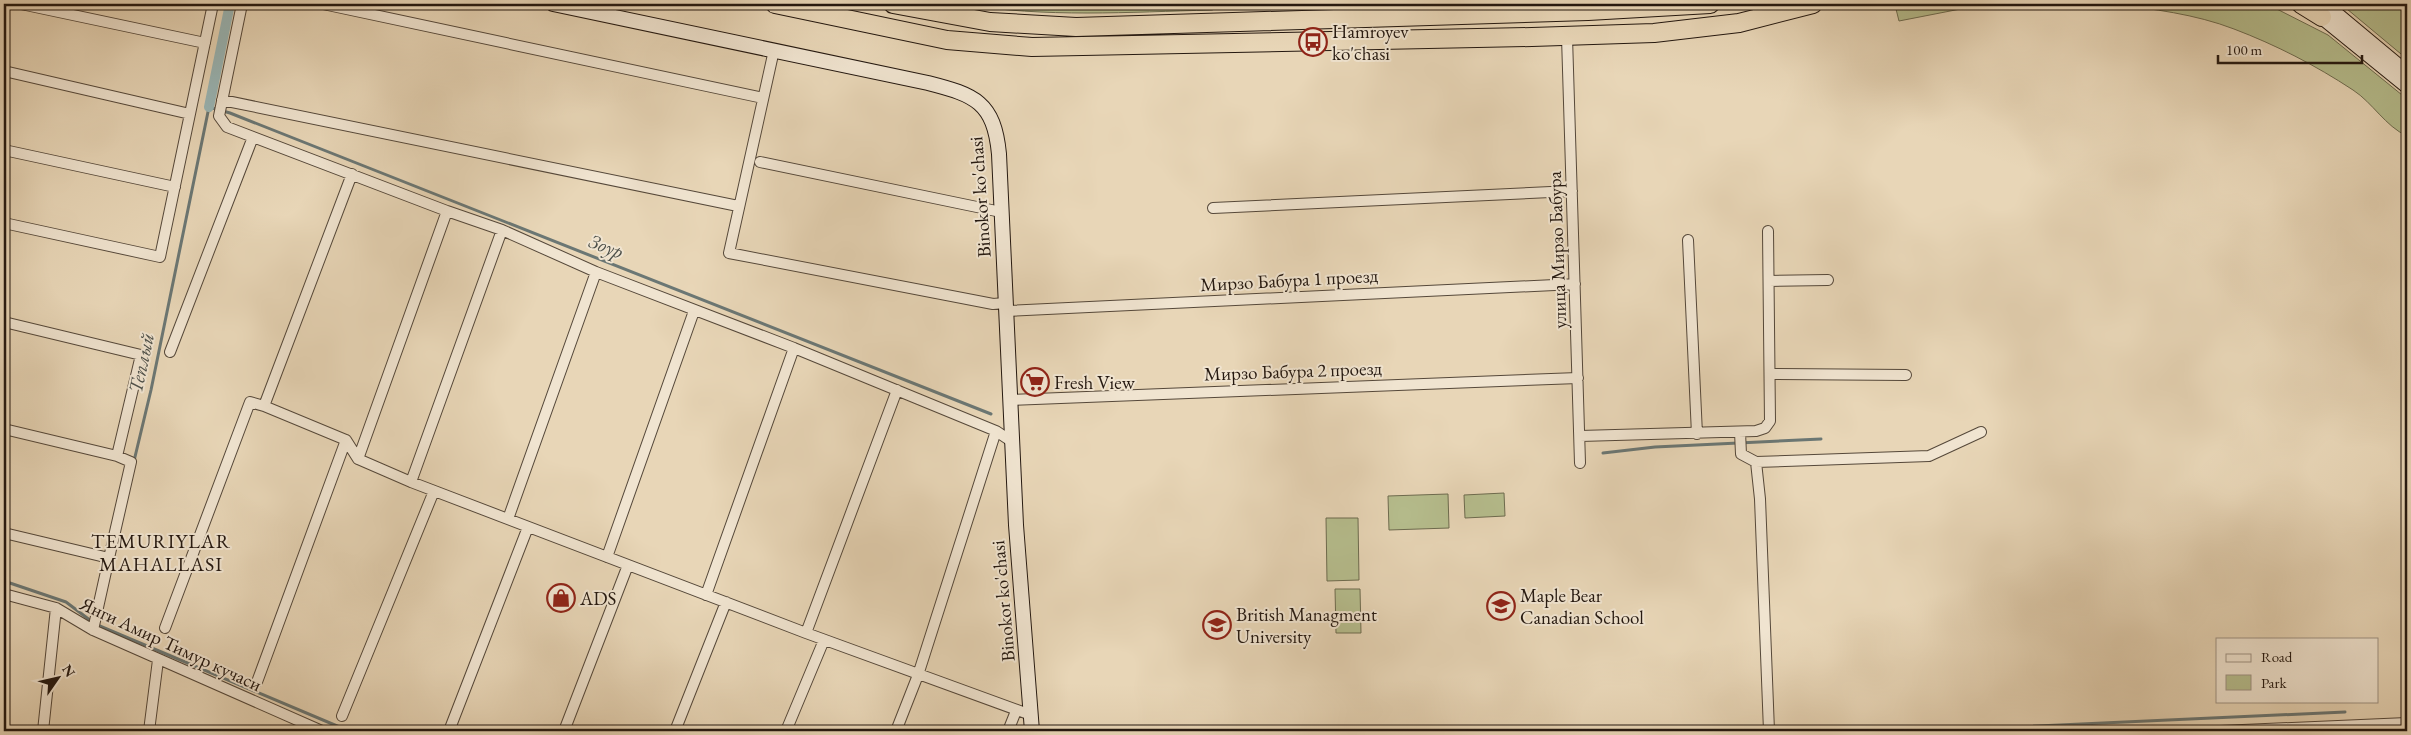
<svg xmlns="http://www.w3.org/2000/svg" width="2411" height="735" viewBox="0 0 2411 735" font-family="'EB Garamond',serif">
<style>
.green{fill:#b6be8e;stroke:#6d6b4f}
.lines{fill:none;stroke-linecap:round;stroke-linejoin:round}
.stream{stroke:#6b7774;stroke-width:3}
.canal{stroke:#9ab7b7;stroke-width:10}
.street-casing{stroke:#55483a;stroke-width:12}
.secondary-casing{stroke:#241810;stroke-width:16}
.highway-casing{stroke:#241810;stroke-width:20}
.street{stroke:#f0e4d0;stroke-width:10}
.secondary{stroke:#f0e4d0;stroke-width:14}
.highway{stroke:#e8d6b7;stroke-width:18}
.labels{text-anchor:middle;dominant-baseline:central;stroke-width:4;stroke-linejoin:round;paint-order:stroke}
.poi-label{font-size:19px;fill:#241810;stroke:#f0e4d0;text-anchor:start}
.street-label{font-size:19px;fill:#241810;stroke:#f0e4d0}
.water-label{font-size:20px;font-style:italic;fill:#4d504a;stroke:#f0e4d0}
.neighbourhood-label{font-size:20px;letter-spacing:1px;fill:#241810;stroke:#f0e4d0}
</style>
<rect width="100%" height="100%" fill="#e8d6b7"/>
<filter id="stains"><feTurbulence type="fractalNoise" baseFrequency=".004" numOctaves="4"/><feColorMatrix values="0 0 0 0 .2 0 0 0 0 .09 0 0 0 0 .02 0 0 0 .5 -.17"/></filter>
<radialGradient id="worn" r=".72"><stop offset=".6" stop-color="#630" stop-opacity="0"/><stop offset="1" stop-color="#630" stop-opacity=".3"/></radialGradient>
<path class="green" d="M962,4h269l-19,6c-83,2 -167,8 -250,-6z
M1257,4h124l-107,4z
M1901,4h85l-87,17 -4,-16z
M2112,4h155l61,31 79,64v37c-22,-10 -34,-33 -54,-46 -38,-25 -77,-45 -119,-61 -39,-15 -81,-20 -122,-25z
M2341,4h60l6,12v43z
M1504,493l1,23 -40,2 -1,-23z
M1448,494l1,34 -60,2 -1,-34z
M1326,518h32l1,62 -32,1z
M1335,589h25l1,44h-25z"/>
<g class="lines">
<path class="stream" d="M1603,453l52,-6 166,-8
M134,461l17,-71 58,-283 21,6 761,301
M4,581l62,21 29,22 254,107
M1928,731l417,-19"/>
<path class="canal" d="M209,107l21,-103"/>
<defs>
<path id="street" d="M21,4l184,39
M242,4l-23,112 8,11 220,84 55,19 94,42 198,76 202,83 15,10
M323,4l440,94
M1567,37l13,426
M774,50l-45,203 264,51 12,-1
M4,71l186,43
M222,100l516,106
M4,150l171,37
M760,162l241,50
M1213,208l359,-17
M4,223l156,34 53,-253
M1688,240l9,194
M1769,281l59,-1
M1005,311l570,-27
M4,322l137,33 -24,101
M170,352l83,-215
M1770,374l136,1
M1009,400l569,-22
M264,406l82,34 12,19 53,23 395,151 225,82
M4,429l113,27 14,6 -22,96
M1740,432l1,22 15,8 4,37 9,232
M1580,436l176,-5 9,-3 5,-7 -2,-190
M358,459l89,-248
M1756,462l173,-6 52,-24
M411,482l91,-252
M508,519l88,-247
M4,533l105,25 -16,72
M607,557l87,-246
M4,594l52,14 37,22 229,101
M706,595l88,-247
M165,628l85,-226 14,4 88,-232
M806,633l91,-243
M257,682l89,-242
M342,716l92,-225
M43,731l13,-123
M149,731l9,-71
M449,731l79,-204
M564,731l64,-166
M675,731l51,-129
M786,731l38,-91
M896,731l22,-56 78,-244
M1008,731l8,-20
M2220,731l187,-8"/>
<path id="secondary" d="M553,4l375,79c47,12 66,19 71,71l17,371 16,206
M2330,9l77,64
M2322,17l85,69"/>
<path id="highway" d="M775,4l172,36 85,7 500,-10 122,-4 85,-10 74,-19
M893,4l97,18 86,5 512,-16 122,-7
M2301,4l21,13"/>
</defs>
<use href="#street" class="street-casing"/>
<use href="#secondary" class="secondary-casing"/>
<use href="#highway" class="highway-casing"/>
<use href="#street" class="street"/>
<use href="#secondary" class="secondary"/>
<use href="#highway" class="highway"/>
</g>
<defs>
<symbol id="bus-ring" viewBox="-11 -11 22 22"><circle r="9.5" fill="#f0e4d0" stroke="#8f2418" stroke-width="1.5"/><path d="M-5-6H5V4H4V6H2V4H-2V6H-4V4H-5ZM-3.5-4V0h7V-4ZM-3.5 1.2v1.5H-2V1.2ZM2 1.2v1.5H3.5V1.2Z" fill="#8f2418"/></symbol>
<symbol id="supermarket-ring" viewBox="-11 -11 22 22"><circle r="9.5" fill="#f0e4d0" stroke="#8f2418" stroke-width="1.5"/><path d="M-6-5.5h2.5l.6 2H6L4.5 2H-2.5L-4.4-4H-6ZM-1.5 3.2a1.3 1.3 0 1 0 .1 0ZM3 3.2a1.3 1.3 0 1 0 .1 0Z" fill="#8f2418"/></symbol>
<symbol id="shop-ring" viewBox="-11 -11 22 22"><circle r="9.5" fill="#f0e4d0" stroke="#8f2418" stroke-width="1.5"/><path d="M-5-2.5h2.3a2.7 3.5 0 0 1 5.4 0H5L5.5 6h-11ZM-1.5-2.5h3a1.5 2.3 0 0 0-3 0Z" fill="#8f2418"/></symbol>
<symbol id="school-ring" viewBox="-11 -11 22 22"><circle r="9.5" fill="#f0e4d0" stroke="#8f2418" stroke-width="1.5"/><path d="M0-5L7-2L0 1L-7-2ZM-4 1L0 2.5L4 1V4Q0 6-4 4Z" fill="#8f2418"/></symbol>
<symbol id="university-ring" viewBox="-11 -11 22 22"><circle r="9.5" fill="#f0e4d0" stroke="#8f2418" stroke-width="1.5"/><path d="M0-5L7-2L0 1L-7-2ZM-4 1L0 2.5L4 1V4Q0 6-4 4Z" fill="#8f2418"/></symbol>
</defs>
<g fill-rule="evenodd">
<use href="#bus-ring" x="1297" y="26" width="32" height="32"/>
<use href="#supermarket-ring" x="1019" y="366" width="32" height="32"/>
<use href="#shop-ring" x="545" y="582" width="32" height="32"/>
<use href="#school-ring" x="1485" y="590" width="32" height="32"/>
<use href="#university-ring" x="1201" y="609" width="32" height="32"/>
</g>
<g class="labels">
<g class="poi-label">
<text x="1332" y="31">Hamroyev<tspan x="1332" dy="22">ko'chasi</tspan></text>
<text x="1054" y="382">Fresh View</text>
<text x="1520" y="595">Maple Bear<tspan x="1520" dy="22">Canadian School</tspan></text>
<text x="580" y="598">ADS</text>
<text x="1236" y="614">British Managment<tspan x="1236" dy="22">University</tspan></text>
</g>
<g class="street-label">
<text transform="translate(980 197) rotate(-94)">Binokor ko'chasi</text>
<text transform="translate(1557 250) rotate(-92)">улица Мирзо Бабура</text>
<text transform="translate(1289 280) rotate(-3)">Мирзо Бабура 1 проезд</text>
<text transform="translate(1293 371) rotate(-2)">Мирзо Бабура 2 проезд</text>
<text transform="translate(1003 601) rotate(-95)">Binokor ko'chasi</text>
<text transform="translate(171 644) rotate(25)">Янги Амир Тимур кучаси</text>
</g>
<g class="water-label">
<text transform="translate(606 246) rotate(21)">Зоур</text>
<text transform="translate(141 363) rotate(-78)">Теплый</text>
</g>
<g class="neighbourhood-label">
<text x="161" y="541">TEMURIYLAR<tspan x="161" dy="23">MAHALLASI</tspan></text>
</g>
</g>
<rect width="2411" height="735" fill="none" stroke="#e8d6b7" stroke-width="20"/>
<rect x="5" y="5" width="2401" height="725" fill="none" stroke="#241810" stroke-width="2.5"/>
<rect x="10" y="10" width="2391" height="715" fill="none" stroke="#241810"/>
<rect x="2216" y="638" width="162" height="65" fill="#f0e4d0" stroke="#9e9283"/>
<rect x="2226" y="654" width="25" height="8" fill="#f0e4d0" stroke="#9e9283"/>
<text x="2261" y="662" font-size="15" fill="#241810">Road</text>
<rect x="2226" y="675" width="25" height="15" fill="#b6be8e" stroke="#9e9283"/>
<text x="2261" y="688" font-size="15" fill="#241810">Park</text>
<g transform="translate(58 678) rotate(56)" stroke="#f0e4d0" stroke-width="4" paint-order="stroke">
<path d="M0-4L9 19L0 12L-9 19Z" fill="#241810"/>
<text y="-8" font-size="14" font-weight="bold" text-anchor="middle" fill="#241810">N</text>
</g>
<path d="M2218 55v8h144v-8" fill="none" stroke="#241810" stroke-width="2.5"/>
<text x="2226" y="55" font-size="15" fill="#241810" stroke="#f0e4d0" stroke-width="4" paint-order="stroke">100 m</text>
<rect width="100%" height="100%" filter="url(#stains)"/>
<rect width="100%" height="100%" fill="url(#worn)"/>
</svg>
